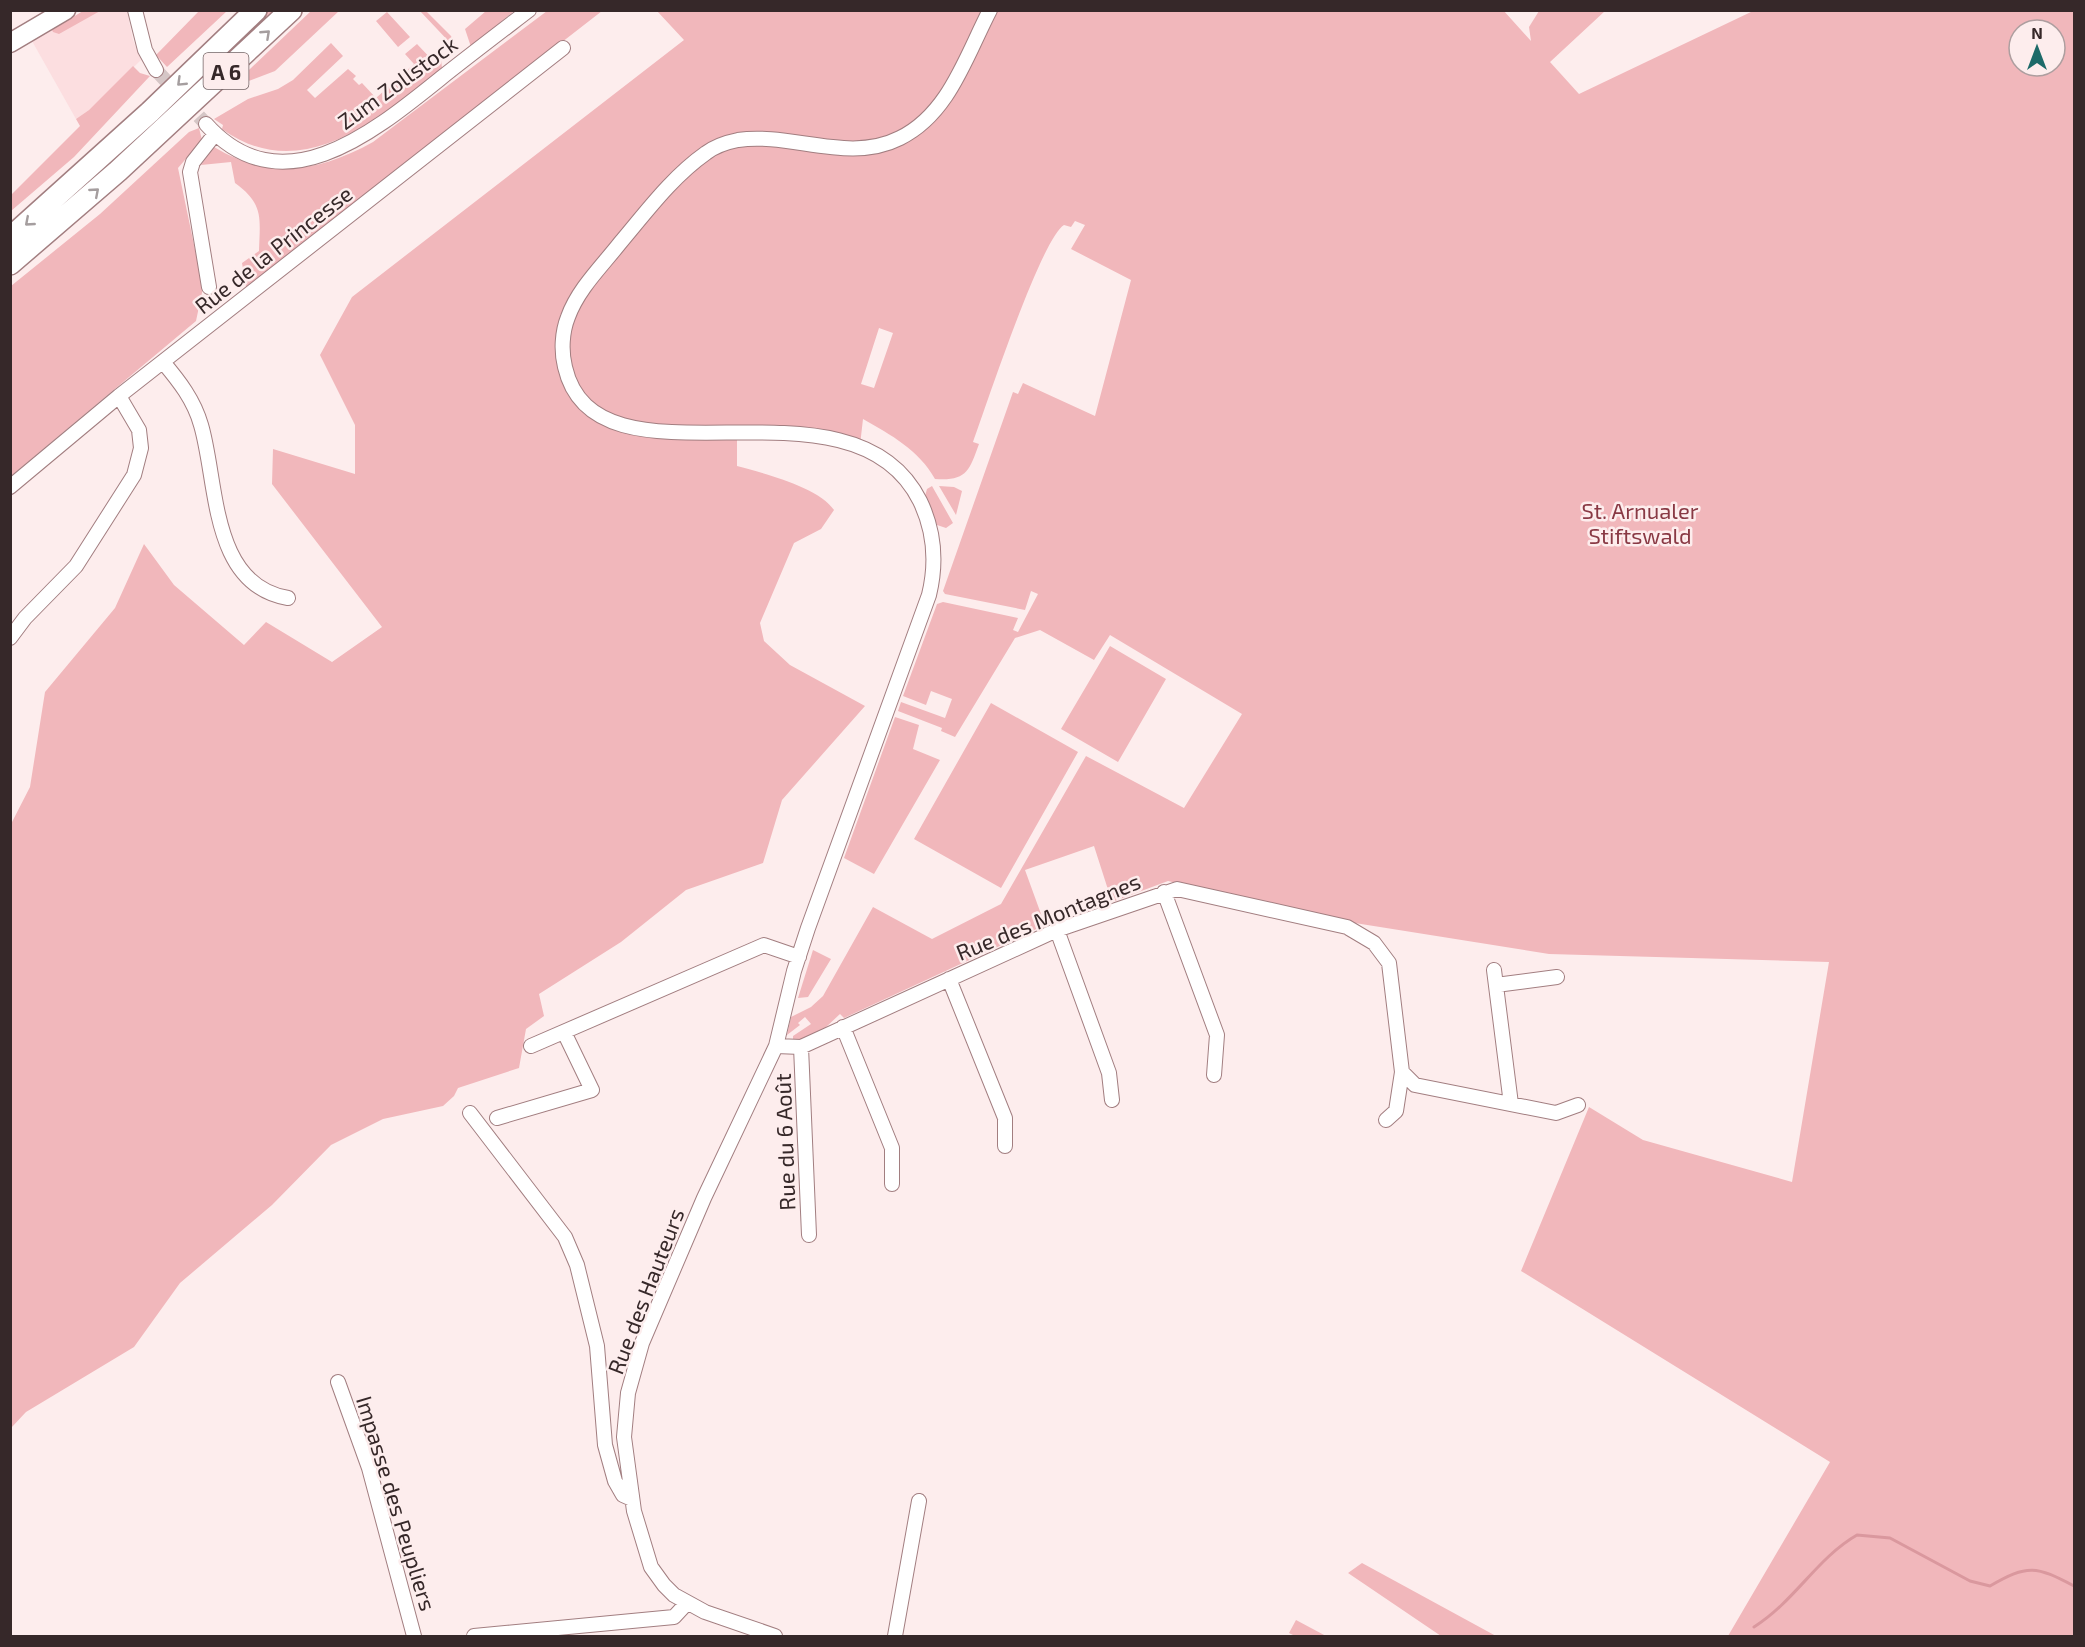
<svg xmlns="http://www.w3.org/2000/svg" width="2085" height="1647" viewBox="0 0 2085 1647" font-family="'Exo 2',sans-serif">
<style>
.built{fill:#fcdee0}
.green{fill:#f1b7bb;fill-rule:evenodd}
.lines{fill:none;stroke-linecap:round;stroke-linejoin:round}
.stream{stroke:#da989e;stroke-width:3}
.minor-tunnel{stroke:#d5c6c6;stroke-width:14;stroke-dasharray:14 7;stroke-linecap:butt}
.minor-casing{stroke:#a27e80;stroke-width:16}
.major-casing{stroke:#a27e80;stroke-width:21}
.highway-casing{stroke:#a27e80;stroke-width:24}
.minor{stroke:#fff;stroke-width:14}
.major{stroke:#fff;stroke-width:18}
.highway{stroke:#fff;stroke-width:21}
.oneway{stroke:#a59e9f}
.labels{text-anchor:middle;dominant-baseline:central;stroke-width:5;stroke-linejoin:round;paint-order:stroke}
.shield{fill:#fdeded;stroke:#726364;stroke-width:1.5}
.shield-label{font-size:21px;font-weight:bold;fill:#362829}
.street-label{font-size:22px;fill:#362829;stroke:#fdeded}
.park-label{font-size:22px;fill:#893944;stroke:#fdeded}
</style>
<rect width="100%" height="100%" fill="#fdeded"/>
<path class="built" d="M83,11h44l6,29 8,20 -52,50 -13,9 -44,-78z"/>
<path class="green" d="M1503,10l28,31 -2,-14 10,-16h66l-55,51 29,32 174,-83h321v1625h-346l102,-174 -309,-191 68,-164 54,33 149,42 37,-220 -280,-8 -213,-34 -168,-39 -56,21 -18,-56 -69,24 20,55 -201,93 -4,-4 -15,14 -32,15v-7l18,-12 -6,-7 -7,6 2,2 -13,10 4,-18 20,-10 12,-11 50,-89 59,32 69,-35 85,-148 98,52 58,-94 -132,-79 -16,25 -54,-30 -25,8 -60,99 -14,-6 1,-3 -44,-17 3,-9 44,16 7,-19 -21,-8 -5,14 -23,-9 34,-92 6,-2 75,16 -5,12 5,2 20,-38 -7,-3 -6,19 -80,-16 -2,-3 70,-199 5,2 5,-11 72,33 36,-136 -60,-31 14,-24 -10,-4 -4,6 -7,-2c-23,14 -78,181 -91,217l6,2c-10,28 -13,37 -44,35 -16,-29 -44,-44 -72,-60l-3,26 -123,-12v33c26,7 82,21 97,44l-13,19 -27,14 -34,80 4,18 26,24 75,41 -83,94 -19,63 -77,27 -65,52 -82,52 5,22 -18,13 -7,39 -61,20 -4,8 -11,10 -60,13 -52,26 -59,60 -92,78 -46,64 -108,65 -15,16v-604l19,-37 15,-95 70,-84 29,-64 30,41 70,60 22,-23 66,40 50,-35 -110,-143 1,-35 82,25v-49l-35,-70 32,-58 332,-257 -27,-29zM2019,30h36v36h-36zM879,328l14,5 -19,55 -13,-4z
M83,11h17l-41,23 -6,-2 -1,-2z
M199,11h28l-60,56 -11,-12z
M268,11h12l-269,244v-7l141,-125z
M311,11h28l-64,60 -45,17z
M420,11h6l25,25 5,11 -4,9 -4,-4 6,-5z
M486,11h28l-43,36 -6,-18z
M547,11h55l-356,276 -4,-24 17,-12c1,-33 5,-47 -24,-68l-4,-21 -30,3 13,-18c55,33 105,25 159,-5z
M387,12l23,25 -12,10 -22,-26z
M331,43l12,13 -36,34 8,8 33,-29 8,7 -3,3 6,6 3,-2 14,15 38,-34 -9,-10 12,-10 18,19 6,-4 1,9c-62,50 -140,119 -220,61l1,-4 -9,-6 34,-20 30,-10 15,-9z
M133,66l7,7 10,3 -76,81 -63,54v-16l69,-69 -4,-7 13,-9z
M199,128l3,12 -24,28 25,120 -7,33 -185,155v-190l89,-72 89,-82z
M932,486l21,37 -7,5 -9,-3 -12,-29 2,-7z
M939,486l15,1 8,4 -6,24z
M1110,646l56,33 -48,83 -57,-33z
M991,703l87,49 -77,136 -87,-49z
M895,717l24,8 -6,24 27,11 -66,114 -30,-16z
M813,950l18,9 -23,38 -10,1z
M1362,1563l134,73h-55l-93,-63z
M1296,1620l30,16h-31l-6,-3z"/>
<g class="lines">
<path class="stream" d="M1754,1627c41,-26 63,-69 103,-92l33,3 80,43 20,5c38,-22 46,-20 84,0"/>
<path class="minor-tunnel" d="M156,70l50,54"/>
<defs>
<path id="minor" d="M135,10l10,40 11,20
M206,124c76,85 169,7 235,-46 29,-23 58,-45 88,-68
M209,287l-19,-115 3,-10 22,-28
M163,362c16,19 31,38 38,63 17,57 9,160 87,173
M10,487l109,-91 444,-348
M10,638l15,-20 51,-52 58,-91 7,-27 -2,-18 -20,-34
M1164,892l53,143 -3,40
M1057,930l52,143 3,27
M1494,970l17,134
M949,979l56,139v28
M1496,985l61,-8
M843,1027l49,121v36
M531,1046l233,-101 35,12
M776,1046l25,1 256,-117 120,-41 170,38 27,16 15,20 13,109 13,13 141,28 22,-8
M801,1047l8,188
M470,1113l95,124 12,28 20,81 8,99 10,36 8,14 9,4
M497,1118l95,-28 -28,-58
M1386,1120l10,-9 6,-39
M338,1382l31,86 45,168
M474,1636l200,-19 13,-14
M775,1636l-70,-24 -31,-17 -10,-10 -13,-18 -17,-56 -10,-74 4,-44 14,-50 62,-145 72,-152 18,-75 14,-43 121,-333c8,-33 6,-63 -9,-94 -69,-139 -324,1 -355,-134 -4,-16 -3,-35 3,-50 10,-28 34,-51 52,-74 27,-32 52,-66 86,-90 8,-6 22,-11 32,-13 53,-8 111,24 162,-2 49,-24 66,-82 90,-128
M895,1636l24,-135"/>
<path id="major" d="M10,43l56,-33"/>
<path id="highway" d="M10,238l140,-126 106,-102
M10,264l108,-93 173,-161"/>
</defs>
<use href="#minor" class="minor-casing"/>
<use href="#major" class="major-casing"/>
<use href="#highway" class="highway-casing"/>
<use href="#minor" class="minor"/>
<use href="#major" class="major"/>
<use href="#highway" class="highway"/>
</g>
<defs><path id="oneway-chevron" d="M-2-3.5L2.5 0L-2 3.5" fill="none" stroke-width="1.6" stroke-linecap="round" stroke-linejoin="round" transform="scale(1.5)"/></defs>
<g class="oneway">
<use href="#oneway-chevron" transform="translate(266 34) rotate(-43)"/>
<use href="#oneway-chevron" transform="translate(181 82) rotate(136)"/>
<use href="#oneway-chevron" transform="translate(95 192) rotate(-41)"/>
<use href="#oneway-chevron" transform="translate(29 222) rotate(139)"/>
</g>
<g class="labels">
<rect class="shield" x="203.5" y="53" width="45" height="36" rx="4.5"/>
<g class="shield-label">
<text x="226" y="71">A 6</text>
</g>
<g class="street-label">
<text transform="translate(397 82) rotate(-36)">Zum Zollstock</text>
<text transform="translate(273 249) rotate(-38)">Rue de la Princesse</text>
<text transform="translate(1048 916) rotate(-22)">Rue des Montagnes</text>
<text transform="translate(784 1142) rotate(-92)">Rue du 6 Août</text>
<text transform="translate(645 1291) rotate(-69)">Rue des Hauteurs</text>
<text transform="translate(397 1503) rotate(73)">Impasse des Peupliers</text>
</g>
<g class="park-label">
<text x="1640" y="510">St. Arnualer<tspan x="1640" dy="25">Stiftswald</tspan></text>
</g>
</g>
<rect width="2085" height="1647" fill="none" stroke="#362829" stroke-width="24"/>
<g transform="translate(2037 48)"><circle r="28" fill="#fdeded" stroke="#ad9e9f" stroke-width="1.5"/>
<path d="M0-4.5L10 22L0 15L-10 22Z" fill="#1d6a69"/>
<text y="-9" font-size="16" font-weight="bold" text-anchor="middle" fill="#362829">N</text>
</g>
</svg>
